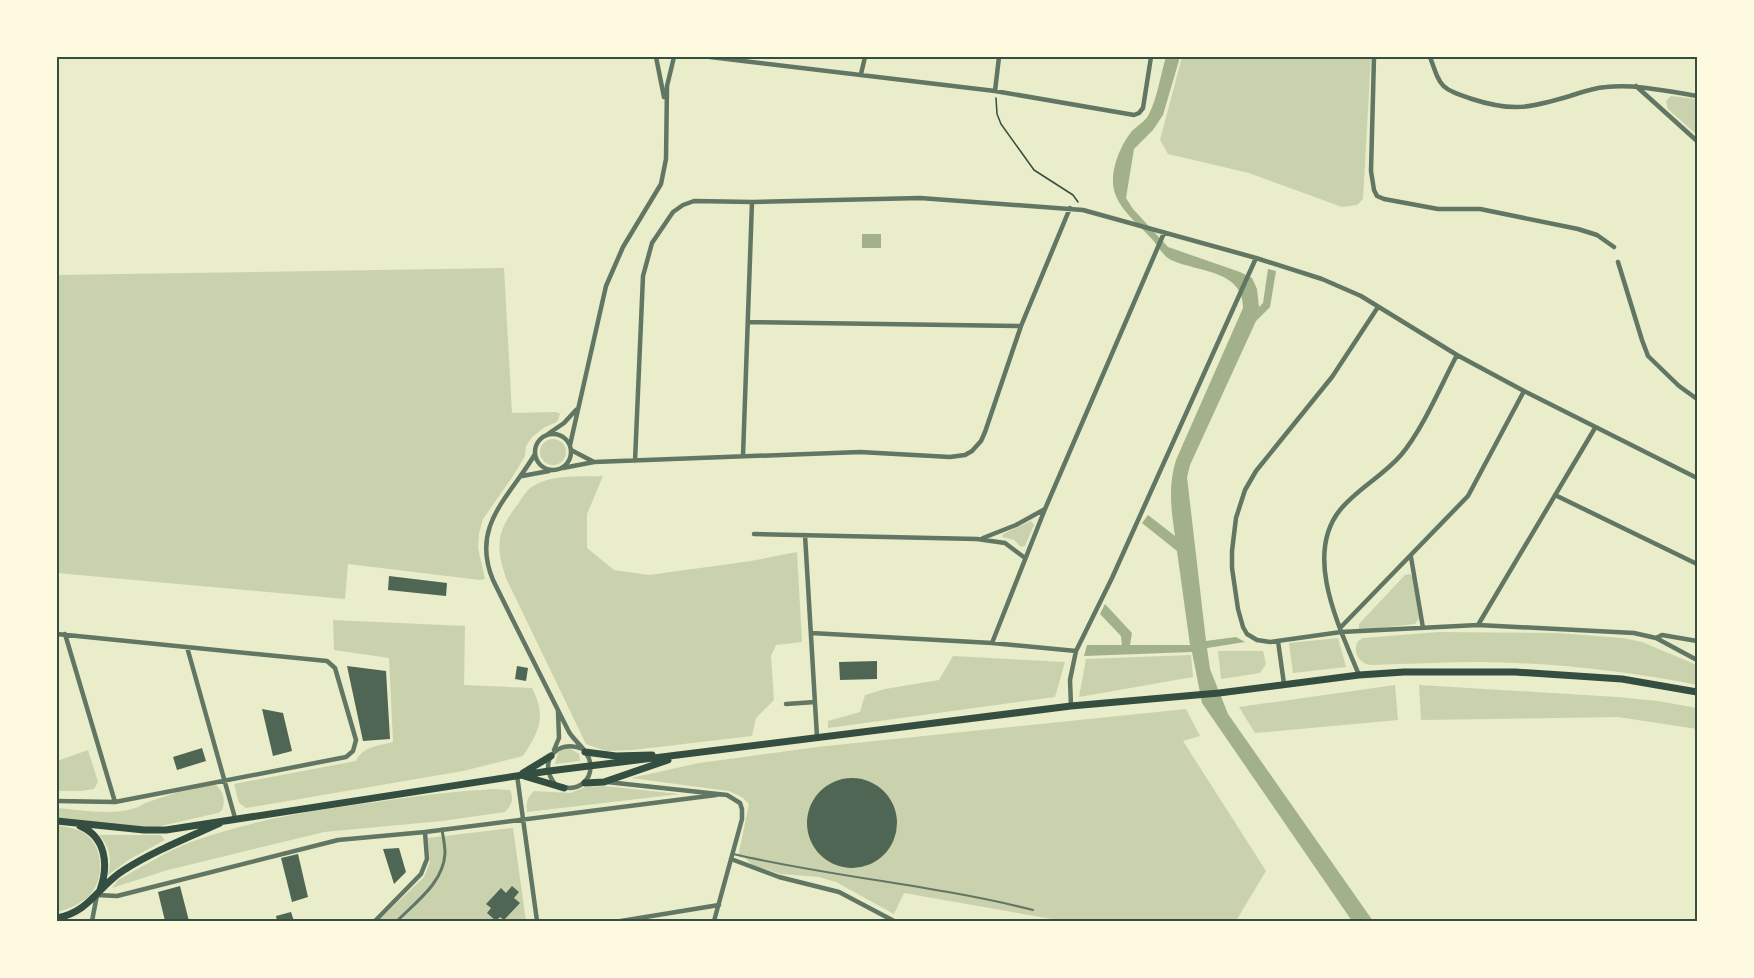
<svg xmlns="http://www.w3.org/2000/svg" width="1754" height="978" viewBox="0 0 1754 978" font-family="Jost,sans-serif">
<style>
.green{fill:#cad2ad}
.water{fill:#a3b18a}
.building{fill:#4f6655}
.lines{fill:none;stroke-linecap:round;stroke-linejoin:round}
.path{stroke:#344e41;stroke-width:1.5}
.service{stroke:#617663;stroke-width:2}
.pedestrian{stroke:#617663;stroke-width:3}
.minor{stroke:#617663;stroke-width:4.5}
.primary{stroke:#344e41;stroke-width:7}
.neatline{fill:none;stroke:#344e41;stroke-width:2}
</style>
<rect width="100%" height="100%" fill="#e9edc9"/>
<path class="green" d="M1182,57h189l-8,142 -6,6 -15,2 -93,-34 -81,-19 -8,-14z
M1671,96l26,3v36l-29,-26 -2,-8z
M504,268l8,145 44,-1 4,2 -3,8 -12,5 -13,10 -6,9 -1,10 -12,20 -30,43 -4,14 -1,15 7,31 -5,1 -132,-16 -3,35 -288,-26v-298z
M540 452a13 13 0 1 1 26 0a13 13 0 1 1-26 0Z
M603,476l-16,38v34l27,22 35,5 102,-14 46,-9 5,90 -26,3 -5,11 3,44 -18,18 -4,18 -119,14 -27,1 -20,-7 -80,-166c-11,-33 -9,-47 12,-74 4,-6 9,-15 15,-18 19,-12 49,-9 70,-10z
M1031,521l3,4 -9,21 -4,1 -7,-7 -12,-3 1,-3z
M1409,574l4,2 6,42 -4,6 -53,6 -3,-1v-5l46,-49z
M333,620l132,6 -1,59 68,3c15,29 7,43 -9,68l-60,15 -217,37 -7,-5 -5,-19 122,-23c7,-15 23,-15 37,-19l-4,-84 -55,-8z
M1439,632l118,1 66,5 19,4 55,23v20c-70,-14 -143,-22 -215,-23 -37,0 -74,2 -111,3 -12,-1 -19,-13 -13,-24l5,-3z
M1338,638l8,29 -53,6 -4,-30z
M1218,651h45l3,13 -6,9 -39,6z
M1191,655l2,22 -114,20 7,-38z
M953,656l112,6 -10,35 -227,31v-7l32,-9 5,-17 20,-6 54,-9z
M1395,685l3,35 -143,13 -16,-26z
M1419,685l198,12 41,4 39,7v21l-79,-12 -197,3z
M1186,709l14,27 -17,5 83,130 -30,50h-173l-159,-28 -10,21 -58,-32 -17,-5 -38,-3 -29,-9 -7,-7 -7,-1 11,-53 -7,-7 -13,-6 -98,-13 68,-15 118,-16z
M569,748l10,6 1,7 -25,3 3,-12z
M88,750l10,32 -4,7 -13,2h-24v-30z
M208,782c13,2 19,16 14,28l-4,3 -62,14h-18l-81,-9v-10c24,2 68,10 88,-5z
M604,786l76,8 -153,18c-1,-9 0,-14 7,-21l36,2 16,-6z
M495,789l15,1c4,9 2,15 -5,22l-63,9 -118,11 -156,38 -56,18 6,-8c24,-13 47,-28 73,-38 60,-22 123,-32 186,-40 39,-6 78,-11 118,-13z
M57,825c9,2 19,3 27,8 20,13 21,45 6,62 -9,9 -21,14 -33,17z
M513,828l13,93h-148l46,-44 6,-15 -2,-24z
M99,835h62l4,5 -35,19 -22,16c4,-16 2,-27 -9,-40z"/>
<path class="water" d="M1166,57h14l-17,58 -10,15 -19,19 -8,49 7,11 35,38 72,25 12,6 5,11 2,18 4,-4 5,-34 8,2 -6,36 -14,14 -66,144 -3,12 19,164 30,-4 9,5 -38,6 3,21 18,45 145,207h-21l-150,-218 -10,-51 -108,4 3,-11h35l-1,-9 -21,-22 5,-10 27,29 -2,12h60l-13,-94 -35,-28 6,-8 27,21c-4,-27 -7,-50 1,-76l67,-152c1,-38 -46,-36 -72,-48 -8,-4 -13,-14 -19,-21 -14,-16 -40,-34 -39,-59 0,-16 9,-38 20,-50 5,-5 13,-9 16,-16 9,-18 11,-38 17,-57z
M862,234h19v14h-19z"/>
<path class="building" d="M389,576l58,7 -1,13 -58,-6z
M877,661v18l-37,1 -1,-18z
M347,666l39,5 4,68 -27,2z
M517,666l11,2 -2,13 -11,-2z
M262,709l21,4 9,38 -19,5z
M202,748l4,13 -29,9 -4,-13z
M807 823a45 45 0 1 1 90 0a45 45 0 1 1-90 0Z
M399,848l7,24 -12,12 -11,-35z
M298,854l10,43 -16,5 -11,-44z
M180,886l9,35h-24l-7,-29z
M512,886l7,6 -5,6 6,5 -16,17 -4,-3 -4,4 -9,-8 4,-5 -5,-4 15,-16 5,5z
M291,912l3,9h-17l-1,-5z"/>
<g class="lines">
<path class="path" d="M996,98l1,16 4,10 33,46 39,25 5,7"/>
<path class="service" d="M733,854c99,23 201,31 300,56"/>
<path class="pedestrian" d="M397,921c19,-19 47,-39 48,-68 0,-8 -2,-16 -3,-24"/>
<path class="minor" d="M656,57l8,40
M710,57l285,34 139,24 5,-2 4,-5 8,-51
M1374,57l-3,114 3,19 3,6 7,3 54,10h42l98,20 19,6 17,12
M1430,57c11,31 10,31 42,42 40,13 58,9 98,-3 12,-4 23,-8 36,-9 30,-3 61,4 91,9
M861,74l4,-17
M1636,86l61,55
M995,91l4,-34
M1618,262l24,78 6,16 31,30 18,13
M1378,307l-46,70 -76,94 -11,19 -9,28 -4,33v17l6,41 5,18 4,7 10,6 13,2 71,-10 137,-7 156,8 22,5 41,22
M749,322l272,4
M548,434l16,-11 12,-13
M535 452a18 18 0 1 1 36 0a18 18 0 1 1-36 0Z
M570,445l36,-159 17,-39 38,-63 5,-25 1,-73 7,-29
M571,450l23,12
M535,454c-25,43 -65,71 -42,126 25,51 51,102 76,152 6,10 19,18 21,30 3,18 -11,29 -27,25
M743,456l9,-254
M635,461l8,-185 9,-33 21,-31 10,-7 11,-4 58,1 168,-4 163,12 173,48 66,21 39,17 96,59 67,36 173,87
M563,468l31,-6 266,-10 90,5 15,-2 7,-4 9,-10 4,-9 36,-106 49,-118
M522,476l27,-5
M1555,495l142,69
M754,534l223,5 28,4 20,15
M805,535l12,202
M983,538l33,-13 29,-16
M1411,557l12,71
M1478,625l117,-197
M1340,628l128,-132 56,-105
M811,633l181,10 84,8
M57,634l270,27 8,7 21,72 -3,11 -7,6 -231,45 -58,-1
M65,634l50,168
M1656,638l6,-3 35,6
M1278,641l6,43
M992,643l53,-134 119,-276
M187,647l48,171
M1359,675c-19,-47 -56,-119 -19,-165 17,-21 43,-34 61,-55 22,-26 40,-70 56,-100
M786,704l29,-2
M1071,706l-1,-26 6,-29 36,-73 144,-320
M554,750l5,-12 -1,-27
M517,775l20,146
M607,782l120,13 13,8 2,6v10l-28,102
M555,784c-18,-22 2,-46 28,-35
M731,859l48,18 60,15 55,29
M92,921l5,-26 20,1 221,-56 87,-8 291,-37
M375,921l46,-47 6,-15 -2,-27
M621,921l98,-16"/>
<path class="primary" d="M585,752l31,4 36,-1
M523,773l28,-17
M524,776l40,12
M585,783l19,-1 64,-22
M57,821l87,9h22l383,-59 522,-65 148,-13 140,-18 45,-3h111l107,7 75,13
M80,826c26,11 29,39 20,64
M57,918c33,-6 41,-32 67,-48 30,-19 63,-32 96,-47"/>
</g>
<rect width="1754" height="978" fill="none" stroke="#fefae0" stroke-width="117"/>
<rect x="58" y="58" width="1638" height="862" class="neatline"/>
</svg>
